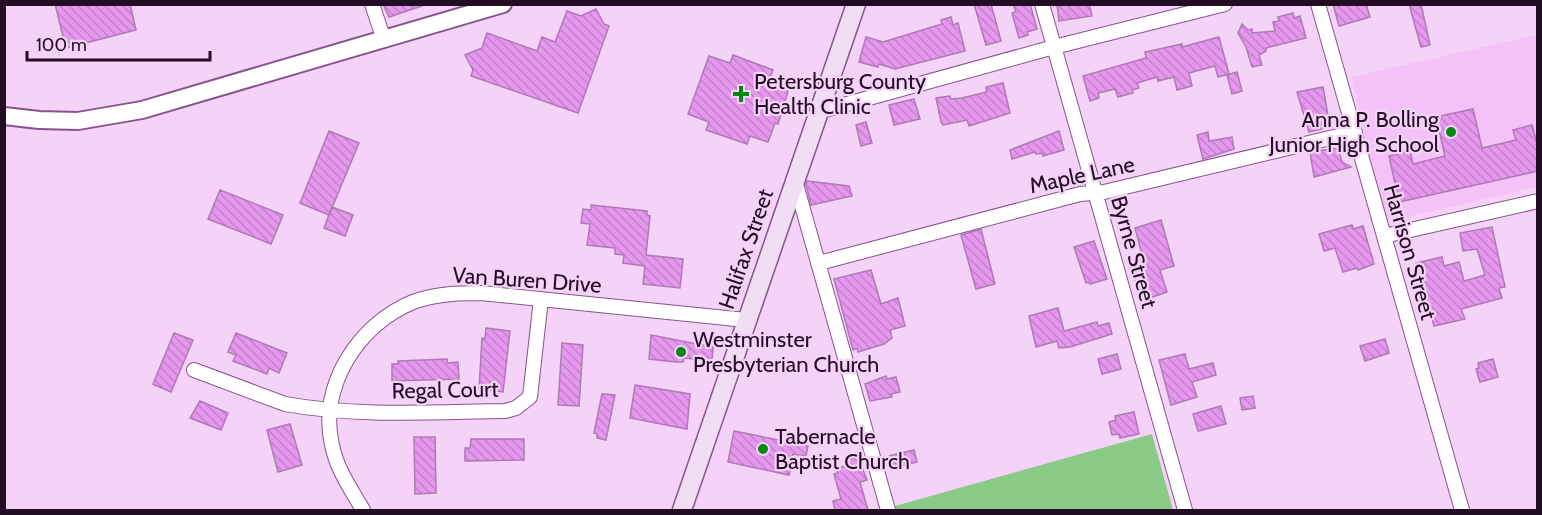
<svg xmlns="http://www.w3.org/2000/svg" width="1542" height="515" viewBox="0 0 1542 515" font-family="Cabin,sans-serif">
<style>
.built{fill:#f4c2f9}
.green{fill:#8aca87}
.building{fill:url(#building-back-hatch);stroke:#ae79b4;stroke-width:1.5}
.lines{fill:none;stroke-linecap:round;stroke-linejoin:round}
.minor-casing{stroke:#86548c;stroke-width:16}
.tertiary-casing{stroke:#86548c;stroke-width:20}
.secondary-casing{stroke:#86548c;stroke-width:21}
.minor{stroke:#fff;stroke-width:14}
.tertiary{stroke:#fff;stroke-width:16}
.secondary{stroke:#f2def4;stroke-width:18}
.poi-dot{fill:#018912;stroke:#f5d2f8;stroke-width:2}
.labels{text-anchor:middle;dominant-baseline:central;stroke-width:4.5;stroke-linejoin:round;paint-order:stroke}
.poi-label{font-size:22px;fill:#220d24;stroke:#f5d2f8;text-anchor:start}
.street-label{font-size:22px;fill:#220d24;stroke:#f5d2f8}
</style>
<defs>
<pattern id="building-back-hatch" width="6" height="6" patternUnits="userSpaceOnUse" patternTransform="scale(1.5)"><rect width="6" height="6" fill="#e697ee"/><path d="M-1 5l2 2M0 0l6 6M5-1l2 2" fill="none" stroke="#c581cc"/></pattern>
</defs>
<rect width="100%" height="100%" fill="#f5d2f8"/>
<path class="built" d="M1537,35v152l-151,35 -35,-145z"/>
<path class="green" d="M1152,434l21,76h-277l-1,-4z"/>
<path class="building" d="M55,4h75l6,26 -70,18z
M383,4h39v2l-33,11z
M974,4h17l10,37 -15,4z
M1013,4h17l7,25 -10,3 1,3 -9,3 -7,-25 4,-1z
M1057,4h32l3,12 -33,5z
M1333,4h33l4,13 -31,9z
M1409,4h12l9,41 -9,2z
M596,9l8,15 5,2 -31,87 -107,-37 2,-6 -8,-15 17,-7 5,-15 50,18 5,-14 13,5 12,-31 14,5z
M1293,13l1,5 6,-2 6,22 -40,10v3l-7,4 3,10 -10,2 -6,-20 -8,-14 4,-9 6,6 4,-1v4l23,-2 -2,-9 6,-1 -1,-4z
M951,17l2,8 5,-2 7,28 -70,18 -16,-5 -1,3 -19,-5 7,-25 17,5 59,-18 -1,-4z
M1219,37l10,37 -11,3 -3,-11 -26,7 3,13 -15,4 -3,-13 -16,4 -1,-4 -20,6 2,5 -7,2 1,3 -15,4 -3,-8 -17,4 1,5 -9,3 -7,-25 63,-18 -1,-6 37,-8v3z
M733,55l40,15 -3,8 20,7 -12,39 -3,-1 -7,19 -18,-6 -3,8 -41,-14 3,-8 -21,-8 21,-58 21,7z
M1237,72l5,19 -10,3 -5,-19z
M1003,83l7,30 -41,13 -2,-6 -24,5 -2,-3 -5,-24 14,-2 1,3 11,-1 25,-6 -1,-5z
M1323,87l7,40 -21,5 -12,-40z
M914,99l6,20 -26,6 -5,-20z
M1473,109l9,39 34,-8 -3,-10 19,-5 6,22v24l-139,31 -10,-46 21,-5 3,13 32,-8 -9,-39z
M866,122l6,21 -11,3 -5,-21z
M329,131l30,12 -30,72 -29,-12z
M1059,131l5,19 -21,6 -1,-3 -6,1 -1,-2 -23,7 -2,-9z
M1208,132l1,9 23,-4 2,12 -31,10 -6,-24z
M1338,148l4,14 9,5 -37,10 -4,-25z
M807,181l42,5 3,10 -41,9 -5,-20z
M220,190l63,25 -12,29 -63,-25z
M591,205l56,6v4l3,1 -4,39 37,4 -3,29 -37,-4 2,-18 -22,-3 1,-8 -9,-1v-6l-28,-3 3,-21 -9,-1 2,-14 8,1z
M332,207l21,8 -8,21 -21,-8z
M1161,220l13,46 -14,4 7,22 -23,8 -2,-6h-2l-11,-32 14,-4 -8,-30z
M1352,225l1,4 10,-3 11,38 -16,6 -1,-2 -14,4 -8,-24 -11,3 -5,-17z
M1492,227l13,60 -6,1 3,10 -41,11 4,10 -31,7 -18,-63 26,-6 2,9 15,-4 5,19 21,-6 -8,-26 -14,2 -3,-18z
M981,229l14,55 -19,5 -15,-54z
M1094,241l13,38 -17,5 -1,-2 -3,1 -12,-36z
M871,270l10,34 17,-6 7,28 -15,4 2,8 -8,6 -26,8 -1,-4 -4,2 -19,-71z
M1058,308l6,23 33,-9 1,4 11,-3 3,11 -42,13 -11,1 -2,-7 -21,6 -7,-31z
M486,328l24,3 -7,61 -24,-3 3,-51 3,1z
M174,333l19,7 -22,52 -18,-8z
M236,333l51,20 -8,20 -10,-5 -2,6 -34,-13 3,-6 -8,-3z
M651,335l62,12 -1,14 -28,-3 -1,4h-7l-27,-3z
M1385,339l4,14 -24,8 -5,-15z
M562,343l21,2 -4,61 -21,-1z
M1117,354l4,15 -19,5 -4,-15z
M1185,354l4,15 24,-6 3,12 -24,7 5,15 -26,8 -12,-45z
M447,359v4l11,-1 1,17 -67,2v-17h6v-3z
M1493,359l5,18 -18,5 -4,-13 3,-1 -1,-5z
M886,376l1,3 9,-2 4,15 -9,2 1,3 -22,4 -5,-17z
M635,385l55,9 -3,35 -57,-11z
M602,394l13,1 -9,45 -9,-2v-4l-3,-1z
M1253,396l2,12 -13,2 -2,-12z
M200,401l28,12 -7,17 -31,-12z
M1221,406l5,18 -28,7 -5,-17z
M1134,412l5,22 -19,4 -1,-4 -7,1 -3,-13 7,-2 -1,-4z
M290,424l12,41 -24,7 -11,-42z
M734,431l74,15 -2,10 -13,-2 -4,21 -61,-13z
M414,437h21l1,56 -21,1z
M471,439h53v21l-59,1v-13h5z
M914,450l3,12 -27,7 -3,-10 2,-3z
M858,457l9,23 -7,2 8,28h-33l-2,-9 8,-2 -7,-25 4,-1 -2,-4 9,-3 -1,-5z"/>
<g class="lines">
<defs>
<path id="minor" d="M372,4l12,36
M1042,4l143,506
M1318,4l144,506
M818,112l236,-65 171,-43
M795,181l93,329
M1384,236l154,-35
M819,263l261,-69 24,-2 251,-60
M194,370l91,34c72,13 147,8 220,7l11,-3 14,-11 11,-98
M363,510c-12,-21 -26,-40 -31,-65 -14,-59 27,-121 81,-143 22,-8 45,-9 68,-9l265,27"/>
<path id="tertiary" d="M4,116l35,4 39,1 64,-11 361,-106"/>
<path id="secondary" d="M682,510l174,-506"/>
</defs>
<use href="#minor" class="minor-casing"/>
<use href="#tertiary" class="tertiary-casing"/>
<use href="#secondary" class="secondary-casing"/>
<use href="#minor" class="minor"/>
<use href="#tertiary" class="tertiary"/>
<use href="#secondary" class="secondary"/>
</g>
<g class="poi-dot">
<path d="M738 85h6v6h6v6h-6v6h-6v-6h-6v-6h6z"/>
<circle cx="1451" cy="132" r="6"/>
<circle cx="681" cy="352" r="6"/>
<circle cx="763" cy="449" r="6"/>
</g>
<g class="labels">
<g class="poi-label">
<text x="754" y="81">Petersburg County<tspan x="754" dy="25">Health Clinic</tspan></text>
<text x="1439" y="119" text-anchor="end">Anna P. Bolling<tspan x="1439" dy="25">Junior High School</tspan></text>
<text x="693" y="339">Westminster<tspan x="693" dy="25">Presbyterian Church</tspan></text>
<text x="775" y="436">Tabernacle<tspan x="775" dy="25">Baptist Church</tspan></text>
</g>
<g class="street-label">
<text transform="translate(1082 175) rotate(-12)">Maple Lane</text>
<text transform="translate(746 249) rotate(-71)">Halifax Street</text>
<text transform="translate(1134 252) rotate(74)">Byrne Street</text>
<text transform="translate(1410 252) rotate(74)">Harrison Street</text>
<text transform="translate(527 280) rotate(4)">Van Buren Drive</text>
<text transform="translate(445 390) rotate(-1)">Regal Court</text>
</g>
</g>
<rect width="1542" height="515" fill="none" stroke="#220d24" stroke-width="12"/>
<path d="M27 51v9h183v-9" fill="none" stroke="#220d24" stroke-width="3"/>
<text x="36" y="51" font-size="18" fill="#220d24" stroke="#f5d2f8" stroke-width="4.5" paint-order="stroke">100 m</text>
</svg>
